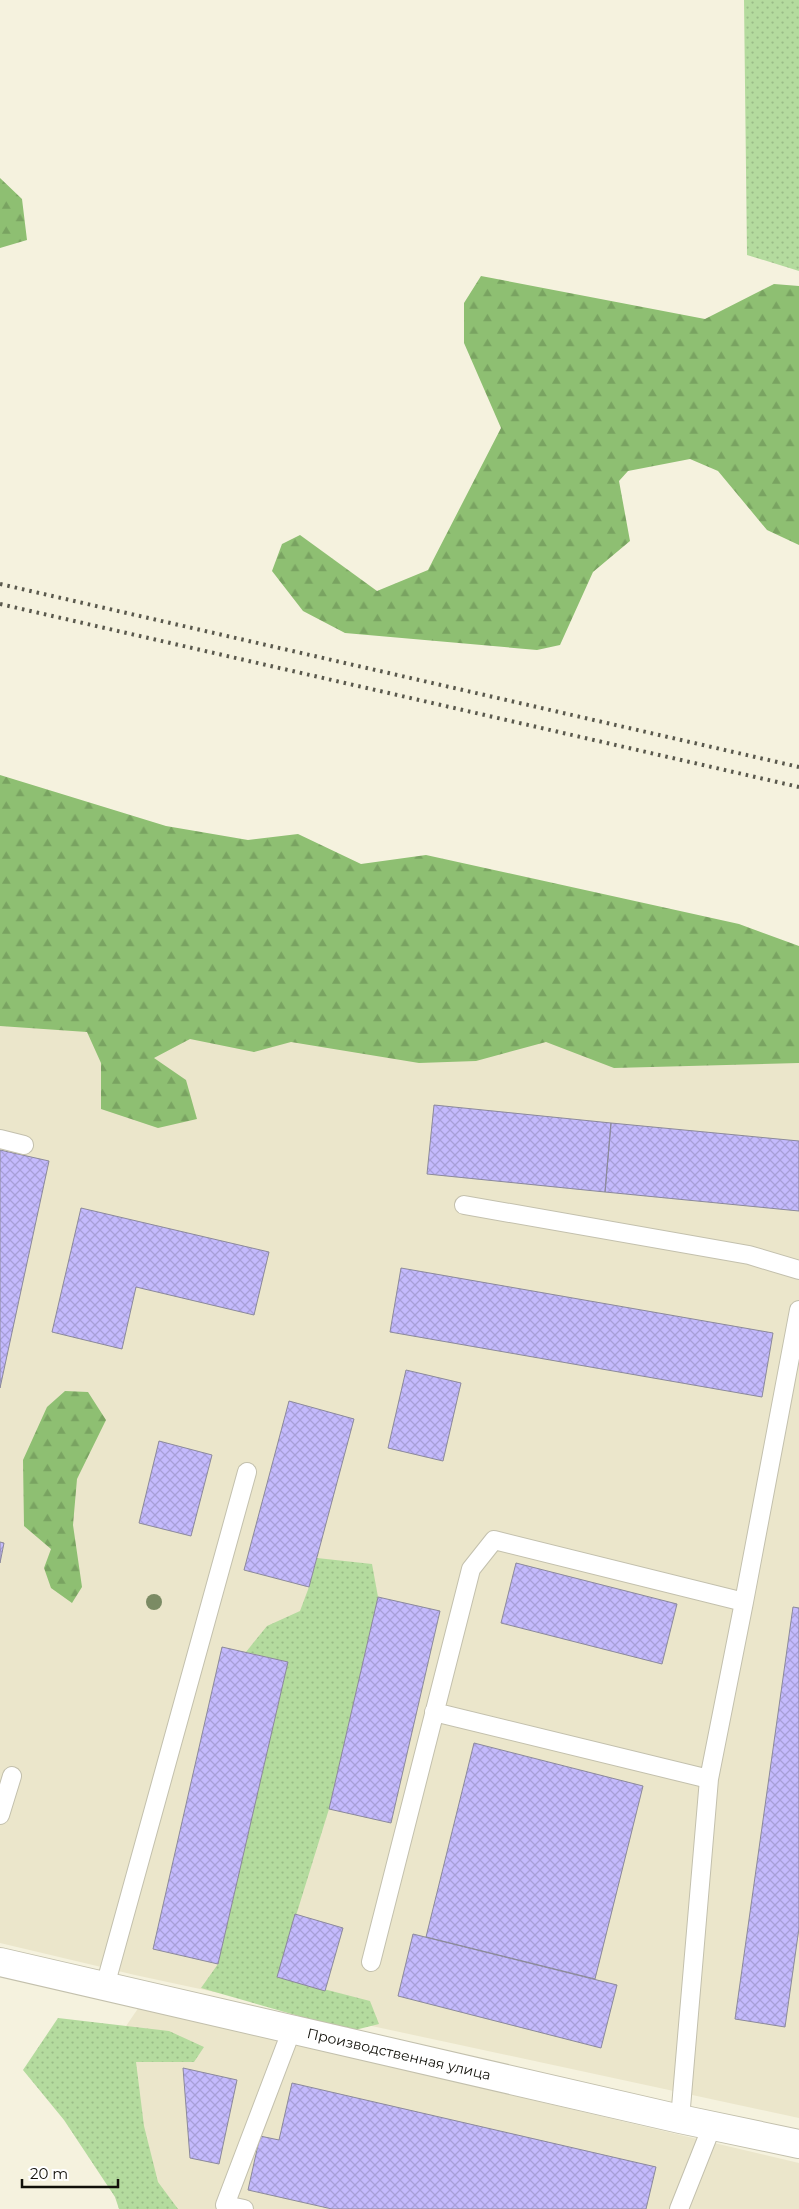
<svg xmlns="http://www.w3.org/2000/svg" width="799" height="2209" viewBox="0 0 799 2209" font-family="Montserrat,sans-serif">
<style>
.built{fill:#ebe6cb}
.grass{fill:url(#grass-dots)}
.forest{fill:url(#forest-firs)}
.building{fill:url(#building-cross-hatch);stroke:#8b899b}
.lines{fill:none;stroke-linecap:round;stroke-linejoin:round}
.service-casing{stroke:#c3c0ad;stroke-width:20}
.minor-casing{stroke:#c3c0ad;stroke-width:30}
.service{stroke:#fff;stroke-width:18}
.minor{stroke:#fff;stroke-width:28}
.rail{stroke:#5a594d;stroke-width:4;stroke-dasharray:2.5 5;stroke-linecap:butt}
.tree{fill:#7b8b64}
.labels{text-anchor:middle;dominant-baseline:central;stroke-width:5;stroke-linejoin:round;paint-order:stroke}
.street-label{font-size:14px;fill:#111009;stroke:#fff}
</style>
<defs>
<pattern id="grass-dots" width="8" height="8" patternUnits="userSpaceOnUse" patternTransform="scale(1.25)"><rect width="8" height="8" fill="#b4db9e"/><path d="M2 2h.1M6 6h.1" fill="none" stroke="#9abb87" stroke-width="1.8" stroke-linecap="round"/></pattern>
<pattern id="forest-firs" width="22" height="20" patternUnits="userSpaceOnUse" patternTransform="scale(1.25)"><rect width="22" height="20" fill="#8ebf72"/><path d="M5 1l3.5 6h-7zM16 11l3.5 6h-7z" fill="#79a361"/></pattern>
<pattern id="building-cross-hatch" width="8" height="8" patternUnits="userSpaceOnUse" patternTransform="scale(1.25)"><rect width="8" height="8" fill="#c4bafd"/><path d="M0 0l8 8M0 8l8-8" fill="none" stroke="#a79fd8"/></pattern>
</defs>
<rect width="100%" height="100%" fill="#f5f2de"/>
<path class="built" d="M0,837l799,176v1105l-664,-143 -135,-32z
M139,2007l660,156v46h-642l-50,-155z"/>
<path class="grass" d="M744,0h55v271l-52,-16z
M317,1558l55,6 6,33 -49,212 -52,168 93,24 9,23 -28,7 -150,-43 17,-24 70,-302 -42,-10 21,-26 33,-15 9,-24z
M58,2018l111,13 35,16 -10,15h-58l8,64 14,56 20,27h-59l-4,-12 -51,-77 -41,-50z"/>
<path class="forest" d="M0,178l22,21 5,41 -27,8z
M481,276l224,43 69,-35 25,2v259l-32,-15 -49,-59 -28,-12 -62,12 -9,10 11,60 -37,31 -33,73 -23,5 -192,-17 -42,-22 -31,-40 10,-27 18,-9 77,56 51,-21 73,-142 -37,-85v-40z
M0,775l166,51 82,14 50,-6 63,30 65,-9 313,69 60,22v117l-185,5 -68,-26 -70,19 -57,2 -128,-21 -37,10 -64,-13 -36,19 32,22 11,39 -39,9 -57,-19v-46l-14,-31 -87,-6z
M65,1391l23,1 18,28 -29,59 -4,46 9,62 -10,16 -21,-15 -7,-20 7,-19 -27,-23 -1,-66 24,-53z"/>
<path class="building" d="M434,1105l177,18 -6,69 -178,-18z
M611,1123l188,18v70l-194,-19z
M0,1150l49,11 -49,227z
M81,1208l188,44 -15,63 -118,-28 -14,62 -70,-17z
M401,1268l372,65 -11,64 -372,-65z
M406,1370l55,13 -18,78 -55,-13z
M289,1401l65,18 -45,168 -65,-17z
M159,1441l53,14 -21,81 -52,-13z
M0,1542l4,1 -4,20z
M516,1563l161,41 -15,60 -161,-41z
M378,1597l62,14 -49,212 -62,-14z
M793,1607l6,1v320l-14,99 -50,-8z
M222,1647l66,15 -70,302 -65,-15z
M474,1743l169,43 -48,193 -169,-42z
M295,1914l48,14 -18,63 -48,-14z
M413,1934l204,51 -16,63 -203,-52z
M183,2068l54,12 -18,84 -29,-6z
M292,2083l364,84 -10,42h-314l-84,-19 12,-54 19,4z"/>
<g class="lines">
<defs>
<path id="service" d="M0,1139l24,6
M464,1205l285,50 50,15
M744,1602l55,-292
M434,1712l275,67
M0,1815l12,-39
M371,1962l100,-393 23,-29 250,62 -35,177 -29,340
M105,1986l142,-514
M244,2209l-19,-4 67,-176
M679,2209l33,-83"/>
<path id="minor" d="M0,1962l680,157 119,25"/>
</defs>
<use href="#service" class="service-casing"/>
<use href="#minor" class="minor-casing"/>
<use href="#service" class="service"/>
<use href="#minor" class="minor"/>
<path class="rail" d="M0,584l799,183
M0,604l799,183"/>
</g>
<circle class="tree" cx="154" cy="1602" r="8"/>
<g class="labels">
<g class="street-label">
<text transform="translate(399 2054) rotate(13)">Производственная улица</text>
</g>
</g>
<path d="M22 2179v8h96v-8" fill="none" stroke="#111009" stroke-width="2.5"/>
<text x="30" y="2179" font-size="15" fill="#111009" stroke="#ffffff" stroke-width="4" paint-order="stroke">20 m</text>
</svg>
